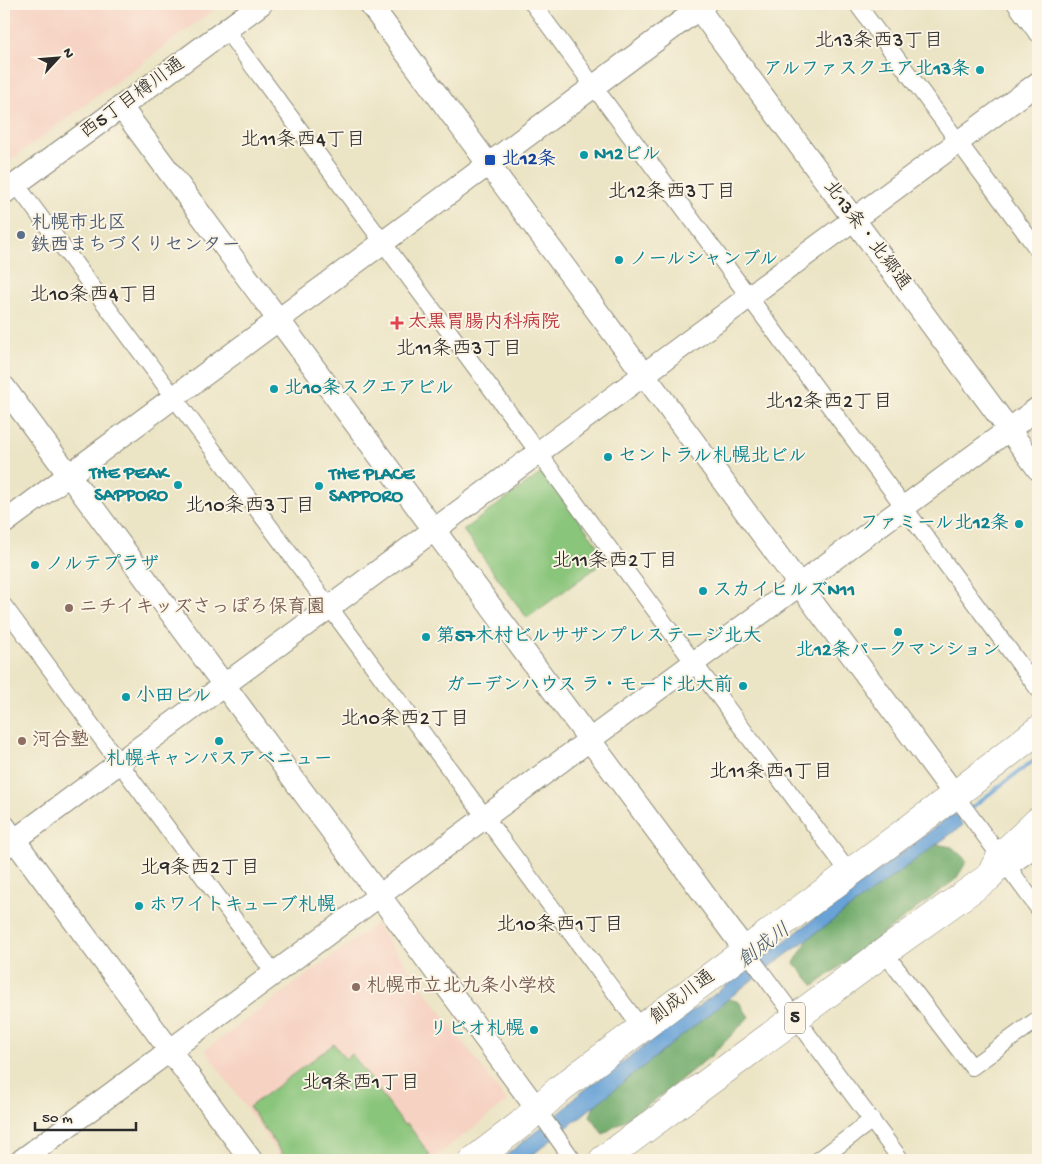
<svg xmlns="http://www.w3.org/2000/svg" width="1042" height="1164" viewBox="0 0 1042 1164" font-family="'Gochi Hand','Klee One',sans-serif">
<style>
.built{fill:#f6d2c3}
.green{fill:#8ac57b;stroke:#5a7853}
.forest{fill:#6faa6b;stroke:#4d6a4b}
.water{fill:#67a2d7;stroke:#496681}
.lines{fill:none;stroke-linecap:round;stroke-linejoin:round}
.stream{stroke:#67a2d7;stroke-width:4}
.street-casing{stroke:#8b8878;stroke-width:18}
.secondary-casing{stroke:#8b8878;stroke-width:24}
.highway-casing{stroke:#8b8878;stroke-width:29}
.street{stroke:#fff;stroke-width:16}
.secondary{stroke:#fff;stroke-width:22}
.highway{stroke:#fff;stroke-width:28}
.culture-dot{fill:#0f9aa8;stroke:#fcf5e5;stroke-width:2}
.transit-dot{fill:#1a4fb4;stroke:#fcf5e5;stroke-width:2}
.service-dot{fill:#5c6f8a;stroke:#fcf5e5;stroke-width:2}
.health-dot{fill:#e0444e;stroke:#fcf5e5;stroke-width:2}
.education-dot{fill:#8d6e63;stroke:#fcf5e5;stroke-width:2}
.labels{text-anchor:middle;dominant-baseline:central;stroke-width:4;stroke-linejoin:round;paint-order:stroke}
.shield{fill:#fcf5e5;stroke:#6a6863;stroke-width:1}
.shield-label{font-size:18px;font-weight:bold;fill:#2b2b2b}
.culture-label{font-size:19px;font-weight:bold;fill:#0d838f;stroke:#fcf5e5;text-anchor:start}
.street-label{font-size:19px;fill:#2b2b2b;stroke:#fcf5e5}
.transit-label{font-size:19px;font-weight:bold;fill:#164399;stroke:#fcf5e5;text-anchor:start}
.service-label{font-size:19px;font-weight:bold;fill:#4e5e75;stroke:#fcf5e5;text-anchor:start}
.health-label{font-size:19px;font-weight:bold;fill:#be3a42;stroke:#fcf5e5;text-anchor:start}
.education-label{font-size:19px;font-weight:bold;fill:#785e54;stroke:#fcf5e5;text-anchor:start}
.neighbourhood-label{font-size:20px;fill:#2b2b2b;stroke:#fcf5e5}
.water-label{font-size:20px;font-style:italic;fill:#435b70;stroke:#fcf5e5}
</style>
<rect width="100%" height="100%" fill="#fcf5e5"/>
<filter id="ink" filterUnits="userSpaceOnUse"><feTurbulence type="fractalNoise" baseFrequency=".02" numOctaves="2"/><feDisplacementMap in="SourceGraphic" scale="10" xChannelSelector="R" yChannelSelector="G"/><feConvolveMatrix kernelMatrix="1 2 1 2 8 2 1 2 1" color-interpolation-filters="sRGB"/></filter>
<filter id="wash" filterUnits="userSpaceOnUse"><feTurbulence type="fractalNoise" baseFrequency=".0096" numOctaves="4" result="noise"/><feDisplacementMap in="SourceGraphic" scale="20" xChannelSelector="R" yChannelSelector="G"/><feGaussianBlur stdDeviation="1.12" result="paint"/><feColorMatrix in="noise" values="0 0 0 0 0 0 0 0 0 0 0 0 0 0 0 0 0 1.4 0 .05"/><feComposite in="paint" operator="in"/></filter>
<g filter="url(#wash)">
<rect width="100%" height="100%" fill="#ebe4c5"/>
<path class="built" d="M4,4h218l-218,161z
M376,924l131,178 -76,58h-148l-78,-110z"/>
<path class="green" d="M543,472l65,87 -81,59 -64,-88z
M334,1044l11,15 7,-5 52,71 3,-2 23,32 -7,5h-136l-38,-53z"/>
<path class="forest" d="M935,844l17,3 15,14 -11,18 -142,107 -20,-23 18,-30z
M727,998l12,4 10,15 -36,37 -62,49 -48,31 -13,-18 15,-34z"/>
<path class="water" d="M954,813l9,12 -211,155 -226,180h-26l67,-53 7,-9 137,-101z"/>
<g class="lines">
<path class="stream" d="M971,808l67,-51"/>
</g>
</g>
<g filter="url(#ink)">
<g class="lines">
<defs>
<path id="street" d="M533,4l505,685
M857,4l181,246
M226,30l624,844
M16,184l626,845
M4,606l270,367
M955,795l83,113
M1001,872l8,-4 29,-21
M746,951l155,209
M884,952l88,115 66,-48
M537,1109l36,51
M819,1160l53,-40"/>
<path id="secondary" d="M370,4l585,791
M695,4l343,465
M1019,4l19,26
M121,107l625,844
M4,193l257,-189
M4,387l533,722
M4,523l701,-519
M4,826l247,334
M4,848l1034,-765
M22,1160l1016,-752"/>
<path id="highway" d="M474,1160l47,-36 40,-36 407,-303 70,-55
M603,1160l281,-208 105,-75 12,-21 37,-35"/>
</defs>
<use href="#street" class="street-casing"/>
<use href="#secondary" class="secondary-casing"/>
<use href="#highway" class="highway-casing"/>
<use href="#street" class="street"/>
<use href="#secondary" class="secondary"/>
<use href="#highway" class="highway"/>
</g>
</g>
<g class="culture-dot">
<circle cx="980" cy="70" r="5"/>
<circle cx="584" cy="155" r="5"/>
<circle cx="619" cy="260" r="5"/>
<circle cx="274" cy="389" r="5"/>
<circle cx="608" cy="457" r="5"/>
<circle cx="178" cy="485" r="5"/>
<circle cx="319" cy="486" r="5"/>
<circle cx="1019" cy="524" r="5"/>
<circle cx="35" cy="565" r="5"/>
<circle cx="703" cy="591" r="5"/>
<circle cx="898" cy="632" r="5"/>
<circle cx="426" cy="637" r="5"/>
<circle cx="743" cy="686" r="5"/>
<circle cx="126" cy="697" r="5"/>
<circle cx="219" cy="741" r="5"/>
<circle cx="139" cy="906" r="5"/>
<circle cx="534" cy="1030" r="5"/>
</g>
<rect class="transit-dot" x="484" y="154" width="12" height="12" rx="2.5"/>
<circle class="service-dot" cx="21" cy="235" r="5"/>
<path class="health-dot" d="M394.5 315.5h5v5h5v5h-5v5h-5v-5h-5v-5h5z"/>
<g class="education-dot">
<circle cx="69" cy="608" r="5"/>
<circle cx="22" cy="741" r="5"/>
<circle cx="356" cy="987" r="5"/>
</g>
<g class="labels">
<rect class="shield" x="785" y="1002.5" width="20" height="31" rx="4"/>
<g class="shield-label">
<text x="795" y="1018">5</text>
</g>
<g class="culture-label">
<text x="970" y="70" text-anchor="end">アルファスクエア北13条</text>
<text x="594" y="155">N12ビル</text>
<text x="629" y="260">ノールシャンブル</text>
<text x="284" y="389">北10条スクエアビル</text>
<text x="618" y="457">セントラル札幌北ビル</text>
<text x="168" y="474" text-anchor="end">THE PEAK<tspan x="168" dy="22">SAPPORO</tspan></text>
<text x="329" y="475">THE PLACE<tspan x="329" dy="22">SAPPORO</tspan></text>
<text x="1009" y="524" text-anchor="end">ファミール北12条</text>
<text x="45" y="565">ノルテプラザ</text>
<text x="713" y="591">スカイヒルズN11</text>
<text x="436" y="637">第57木村ビルサザンプレステージ北大</text>
<text x="898" y="651" text-anchor="middle">北12条パークマンション</text>
<text x="733" y="686" text-anchor="end">ガーデンハウス ラ・モード北大前</text>
<text x="136" y="697">小田ビル</text>
<text x="219" y="760" text-anchor="middle">札幌キャンパスアベニュー</text>
<text x="149" y="906">ホワイトキューブ札幌</text>
<text x="524" y="1030" text-anchor="end">リビオ札幌</text>
</g>
<g class="street-label">
<text transform="translate(133 99) rotate(-36)">西5丁目樽川通</text>
<text transform="translate(866 236) rotate(53)">北13条・北郷通</text>
<text transform="translate(683 998) rotate(-37)">創成川通</text>
</g>
<g class="transit-label">
<text x="501" y="160">北12条</text>
</g>
<g class="service-label">
<text x="31" y="224">札幌市北区<tspan x="31" dy="22">鉄西まちづくりセンター</tspan></text>
</g>
<g class="health-label">
<text x="408" y="323">太黒胃腸内科病院</text>
</g>
<g class="education-label">
<text x="79" y="608">ニチイキッズさっぽろ保育園</text>
<text x="32" y="741">河合塾</text>
<text x="366" y="987">札幌市立北九条小学校</text>
</g>
<g class="neighbourhood-label">
<text x="879" y="42">北13条西3丁目</text>
<text x="303" y="141">北11条西4丁目</text>
<text x="672" y="193">北12条西3丁目</text>
<text x="94" y="296">北10条西4丁目</text>
<text x="459" y="350">北11条西3丁目</text>
<text x="829" y="403">北12条西2丁目</text>
<text x="250" y="507">北10条西3丁目</text>
<text x="615" y="562">北11条西2丁目</text>
<text x="405" y="720">北10条西2丁目</text>
<text x="771" y="773">北11条西1丁目</text>
<text x="200" y="869">北9条西2丁目</text>
<text x="560" y="926">北10条西1丁目</text>
<text x="361" y="1084">北9条西1丁目</text>
</g>
<g class="water-label">
<text transform="translate(765 947) rotate(-37)">創成川</text>
</g>
</g>
<rect width="1042" height="1164" fill="none" stroke="#fcf5e5" stroke-width="20"/>
<g transform="translate(58 58) rotate(64)" stroke="#fcf5e5" stroke-width="4" paint-order="stroke">
<path d="M0-4L9 19L0 12L-9 19Z" fill="#2b2b2b"/>
<text y="-8" font-size="14" font-weight="bold" text-anchor="middle" fill="#2b2b2b">N</text>
</g>
<path d="M35 1122v8h101v-8" fill="none" stroke="#2b2b2b" stroke-width="2.5"/>
<text x="42" y="1122" font-size="15" fill="#2b2b2b" stroke="#fcf5e5" stroke-width="4" paint-order="stroke">50 m</text>
</svg>
